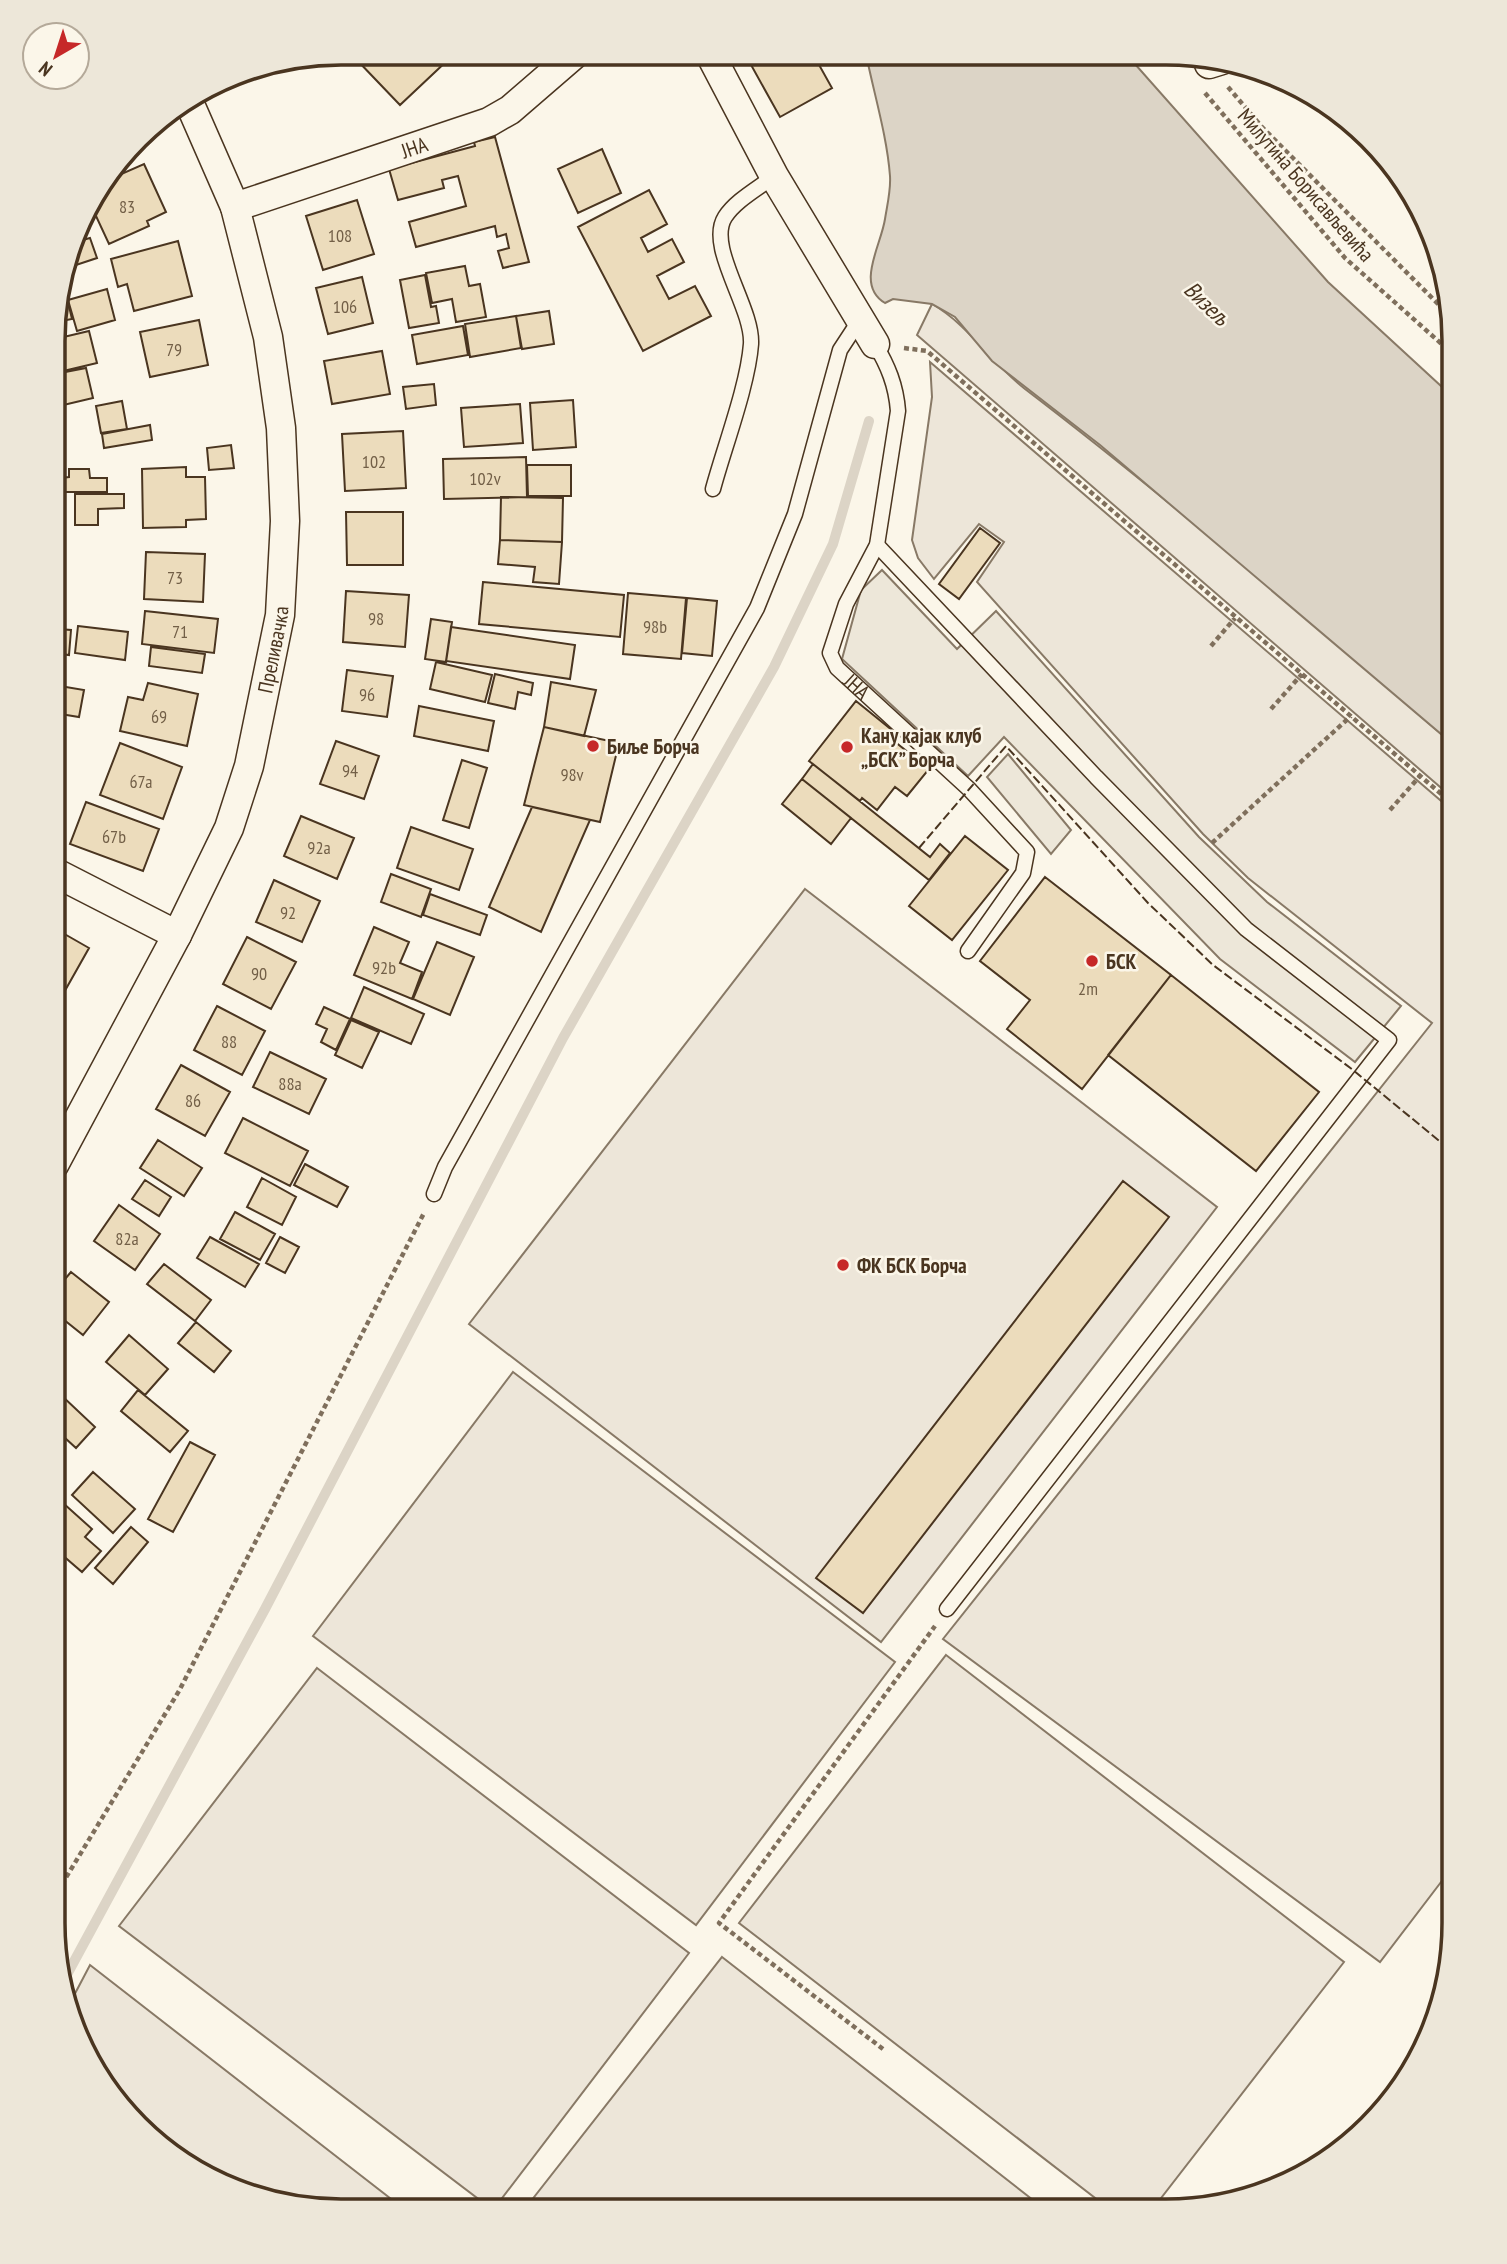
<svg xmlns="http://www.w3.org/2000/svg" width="1507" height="2264" viewBox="0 0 1507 2264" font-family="'PT Sans Narrow',sans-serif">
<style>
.green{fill:#ede6d9;stroke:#887966;stroke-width:2}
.parking{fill:#ede7d9;stroke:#887966;stroke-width:2}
.water{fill:#dcd4c6;stroke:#887966;stroke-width:2}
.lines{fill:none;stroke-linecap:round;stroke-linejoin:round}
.stream{stroke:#dcd4c6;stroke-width:10}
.building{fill:#ecdcbc;stroke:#4a3520;stroke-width:2}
.service-casing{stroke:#4a3520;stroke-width:17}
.minor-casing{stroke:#4a3520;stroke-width:31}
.path{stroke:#7f6f5c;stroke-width:4.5;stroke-dasharray:5 3.5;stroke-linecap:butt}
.service{stroke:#fbf6e9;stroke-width:14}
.minor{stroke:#fbf6e9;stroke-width:28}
.fence{stroke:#4a3520;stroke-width:2;stroke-dasharray:9 3.5;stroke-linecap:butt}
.poi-dot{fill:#c62828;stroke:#fbf6e9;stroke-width:2.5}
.labels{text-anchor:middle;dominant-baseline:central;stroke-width:5;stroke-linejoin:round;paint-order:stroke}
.number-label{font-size:18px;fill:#725f47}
.street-label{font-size:21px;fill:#4a3520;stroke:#fbf6e9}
.poi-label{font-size:21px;font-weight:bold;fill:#4a3520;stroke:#fbf6e9;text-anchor:start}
.water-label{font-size:23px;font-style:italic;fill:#4a3520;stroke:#fbf6e9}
.rim{fill:none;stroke:#4a3520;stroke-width:3.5}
</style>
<rect width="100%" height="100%" fill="#fbf6e9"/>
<path class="green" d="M932,304c37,21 59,59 93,85 148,113 289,235 429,356v54l-537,-464z
M930,362l524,450v1053l-74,97 -437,-323 489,-616 -184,-145 -45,-44 -226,-252 27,-40 -25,-18 -45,55 -16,-21 -6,-18 20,-143z
M805,889l412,318 -336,435 -412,-318z
M513,1372l382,290 -199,263 -383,-289z
M946,1655l398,307 -193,249h-39l-373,-288z
M317,1668l372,285 -196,257 -374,-284z
M722,1957l325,254 -523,-1z
M90,1965l314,244h-101l-72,-19 -66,-38 -53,-53 -37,-65 -6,-29z"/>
<path class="parking" d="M882,570l75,79 39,-38 203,226 68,65 134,104 -46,56 -135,-103 -216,-222 -36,39 -126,-117 19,-69z
M1008,754l63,76 -20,24 -64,-77z"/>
<path class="water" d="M866,54l261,1 201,227 126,116v347l-354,-300 -108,-84 -37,-44 -23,-13 -39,-5 -8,4c-30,-18 -4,-57 0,-84 2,-13 6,-29 5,-43 -3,-40 -16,-82 -24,-122z"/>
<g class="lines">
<path class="stream" d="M64,1980l201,-371 298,-571 211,-371 59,-123 36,-123"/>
</g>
<path class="building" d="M361,53h85l5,4 -51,48 -45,-47z
M745,54h68l19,34 -52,29z
M495,137l34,125 -26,6 -5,-17 11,-3 -3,-14 -9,3 -2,-11 -79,21 -7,-25 57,-16 -8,-30 -16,4 2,8 -46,12 -9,-31 86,-23 -1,-4z
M602,149l19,44 -43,20 -20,-44z
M144,164l22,48 -19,9 2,5 -40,18 -20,-43 2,-4 12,-15z
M649,190l18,34 -26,14 7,14 24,-13 12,23 -27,14 12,23 26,-13 16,30 -68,35 -65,-124z
M357,200l17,54 -51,16 -17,-54z
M90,238l7,20 -30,10 8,-26z
M178,241l14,55 -58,15 -7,-27 -9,3 -7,-28z
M465,266l4,20 11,-2 6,33 -30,5 -4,-23 -20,4 -6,-30z
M425,275l6,32 5,-1 3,17 -30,5 -9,-48z
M362,277l11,46 -45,11 -12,-46z
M107,289l8,31 -38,11 -9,-31z
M68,302l4,17 -11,2 4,15 -10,3v-33z
M549,311l5,33 -32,5 -6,-33z
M516,316l5,32 -51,9 -5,-33z
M199,320l9,45 -58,12 -10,-45z
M463,326l5,29 -51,9 -5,-29z
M89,331l8,32 -42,10v-34z
M382,351l8,43 -58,10 -8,-43z
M86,368l7,30 -38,9v-33z
M434,384l2,21 -30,4 -3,-22z
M573,400l3,47 -43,3 -3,-47z
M122,401l5,28 -26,4 -5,-27z
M520,404l3,39 -59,4 -3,-39z
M150,425l2,15 -48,8 -2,-14z
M403,431l3,57 -61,3 -3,-57z
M231,445l3,23 -25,2 -2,-22z
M526,457l1,40 -83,2 -1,-40z
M527,465h44v31h-43z
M186,467v10h19l1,42 -20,1v7l-43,1 -1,-59z
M69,469h20l1,9h17v14h-47v-14l9,-1z
M75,494h49v14l-26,1v16h-23z
M501,497l62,1 -1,44 -62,-2z
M346,512h57v53h-56z
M980,528l20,15 -41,56 -20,-15z
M500,540l62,2 -3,42 -26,-2 2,-15 -37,-3z
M146,552l59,2 -2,48 -59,-3z
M483,582l141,13 -4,42 -141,-13z
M346,591l63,4 -4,52 -62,-5z
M628,593l58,5 -5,61 -58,-5z
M687,598l30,3 -5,55 -30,-3z
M145,611l73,8 -4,34 -72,-9z
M431,619l21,3 -6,40 -21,-3z
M78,626l50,6 -3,28 -50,-7z
M451,627l124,18 -5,34 -124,-18z
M58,629l13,1 -2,25 -15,-2v-16l4,1z
M151,647l54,7 -3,19 -53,-7z
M436,662l56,13 -7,27 -55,-13z
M347,670l46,6 -6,41 -45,-6z
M495,674l38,9 -2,12 -13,-3 -3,17 -27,-6z
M551,682l45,8 -12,46 -40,-9z
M148,683l50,11 -11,52 -67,-15 8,-34 15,3z
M54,685l30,5 -5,27 -25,-4z
M856,701l42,34 -4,6 35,28 -22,27 -12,-9 -18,23 -15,-12 -2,3 -51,-40z
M419,706l75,15 -6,30 -74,-15z
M544,727l75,16 -19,79 -76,-17z
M336,741l43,15 -15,43 -44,-15z
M120,743l62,24 -19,52 -63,-24z
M462,760l25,8 -18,60 -26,-8z
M813,764l117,93 10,-13 10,9 -21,27 -127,-101z
M802,779l49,39 -20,26 -49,-40z
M86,802l73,27 -16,42 -73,-27z
M532,807l58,13 -49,112 -52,-25z
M301,816l53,22 -17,41 -53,-23z
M411,827l62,22 -14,41 -62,-22z
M965,836l43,34 -56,70 -43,-34z
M391,874l40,15 -10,28 -40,-15z
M1045,877l126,98 -89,114 -75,-60 23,-29 -50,-39z
M274,880l46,21 -18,41 -46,-20z
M430,894l57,21 -7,20 -57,-20z
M374,927l35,15 -9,21 22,9 -10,27 -58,-24z
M54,928l35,20 -31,55 -4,-3z
M247,937l49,25 -25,47 -48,-25z
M437,942l37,15 -24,58 -37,-16z
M1171,975l148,117 -63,79 -148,-116z
M364,987l60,27 -13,30 -60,-26z
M217,1006l48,25 -23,44 -48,-25z
M324,1007l26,12 -14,31 -15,-8 6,-13 -11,-5z
M351,1020l28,12 -17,36 -27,-13z
M270,1052l56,27 -17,35 -56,-27z
M181,1065l49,27 -25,44 -49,-27z
M243,1118l65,33 -18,35 -65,-33z
M158,1140l44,28 -18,28 -44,-28z
M305,1164l43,23 -11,20 -43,-22z
M262,1178l34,19 -14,28 -35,-18z
M145,1180l26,17 -12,19 -27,-17z
M1123,1181l46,36 -306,396 -47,-35z
M119,1205l41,29 -25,36 -41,-29z
M235,1212l40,22 -15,26 -40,-21z
M210,1237l49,27 -14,23 -48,-29z
M280,1237l19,10 -14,26 -19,-10z
M164,1264l47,36 -16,21 -48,-37z
M71,1272l38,30 -26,33 -30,-24v-18z
M196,1322l35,29 -17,21 -36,-29z
M129,1335l39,34 -23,26 -39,-33z
M138,1390l50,41 -18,21 -49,-41z
M61,1395l34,32 -19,21 -23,-21v-24z
M190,1442l25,13 -42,77 -25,-13z
M93,1472l42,37 -22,24 -41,-38z
M53,1494l39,35 -7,8 16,14 -19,21 -29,-25z
M131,1527l17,15 -35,42 -18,-16z"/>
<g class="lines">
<defs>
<g id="service">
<path id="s1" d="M875,344c13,22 21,41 23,67l-21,134 -31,59 -16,49 7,15 132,121 58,63 -4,21 -55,78"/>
<path d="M713,489c11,-41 35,-104 38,-145 2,-37 -45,-97 -26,-127 11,-17 34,-29 49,-41"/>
<path d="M877,545l219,232 150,152 143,111 -442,569"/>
<path d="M434,1194l11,-27 312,-559 38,-94 45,-164 19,-29"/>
</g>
<g id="minor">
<path d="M710,54l64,122 101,168"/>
<path d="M1209,64l13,-4"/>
<path id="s2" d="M235,207l254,-85 21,-12 66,-57"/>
<path d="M54,872l123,63"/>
<path id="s3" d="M54,1165l123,-230 52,-107 20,-62 31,-151 5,-94 -4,-93 -13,-91 -33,-130 -46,-105"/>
</g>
</defs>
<use href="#service" class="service-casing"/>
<use href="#minor" class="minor-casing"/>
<path class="path" d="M1172,55l9,10
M1228,87l34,40 187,188
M1205,93l140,165 109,97
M904,348l23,3 527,454
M1211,646l24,-28
M1271,709l31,-35
M1390,810l30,-34
M1212,843l139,-127
M53,1899l126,-208 245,-478
M883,2049l-164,-126 216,-297"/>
<use href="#service" class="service"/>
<use href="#minor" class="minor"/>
<path class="fence" d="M919,848l87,-102 142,157 65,62 140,105 101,83"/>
</g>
<g class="poi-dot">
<circle cx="593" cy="746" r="7"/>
<circle cx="847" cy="747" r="7"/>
<circle cx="1092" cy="961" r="7"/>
<circle cx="843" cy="1265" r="7"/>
</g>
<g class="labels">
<g class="number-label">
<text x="127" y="206">83</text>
<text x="340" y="235">108</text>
<text x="345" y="306">106</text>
<text x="174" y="349">79</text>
<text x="374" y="461">102</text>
<text x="485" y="478">102v</text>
<text x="175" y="577">73</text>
<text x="376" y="618">98</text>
<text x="655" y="626">98b</text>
<text x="180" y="631">71</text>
<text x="367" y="694">96</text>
<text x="159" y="716">69</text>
<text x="350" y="770">94</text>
<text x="572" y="774">98v</text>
<text x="141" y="781">67a</text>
<text x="114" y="836">67b</text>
<text x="319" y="847">92a</text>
<text x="288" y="912">92</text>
<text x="384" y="967">92b</text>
<text x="259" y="973">90</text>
<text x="1088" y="988">2m</text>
<text x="229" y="1041">88</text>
<text x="290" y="1083">88a</text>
<text x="193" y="1100">86</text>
<text x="127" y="1238">82a</text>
</g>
<g class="street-label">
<text stroke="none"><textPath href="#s2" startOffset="189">ЈНА</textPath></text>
<text transform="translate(1306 185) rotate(49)">Милутина Борисављевића</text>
<text stroke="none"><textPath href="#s3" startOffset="564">Преливачка</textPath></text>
<text stroke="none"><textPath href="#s1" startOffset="369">ЈНА</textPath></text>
</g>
<g class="poi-label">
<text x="861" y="735">Кану кајак клуб<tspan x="861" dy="24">„БСК” Борча</tspan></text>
<text x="607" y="746">Биље Борча</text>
<text x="1106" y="961">БСК</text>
<text x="857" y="1265">ФК БСК Борча</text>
</g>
<g class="water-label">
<text transform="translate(1207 303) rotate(44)">Визељ</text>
</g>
</g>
<path d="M0 0H1507V2264H0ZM341 65H1166A276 276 0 0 1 1442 341V1923A276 276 0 0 1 1166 2199H341A276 276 0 0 1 65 1923V341A276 276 0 0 1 341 65Z" fill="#ede7d9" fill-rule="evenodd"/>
<path class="rim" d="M341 65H1166A276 276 0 0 1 1442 341V1923A276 276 0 0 1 1166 2199H341A276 276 0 0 1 65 1923V341A276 276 0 0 1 341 65Z"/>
<g transform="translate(56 56) rotate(219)"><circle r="33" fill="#fbf6e9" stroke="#b4a999" stroke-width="2"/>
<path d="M0-5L12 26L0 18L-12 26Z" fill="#c62828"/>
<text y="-10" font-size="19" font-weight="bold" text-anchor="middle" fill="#4a3520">N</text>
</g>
</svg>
